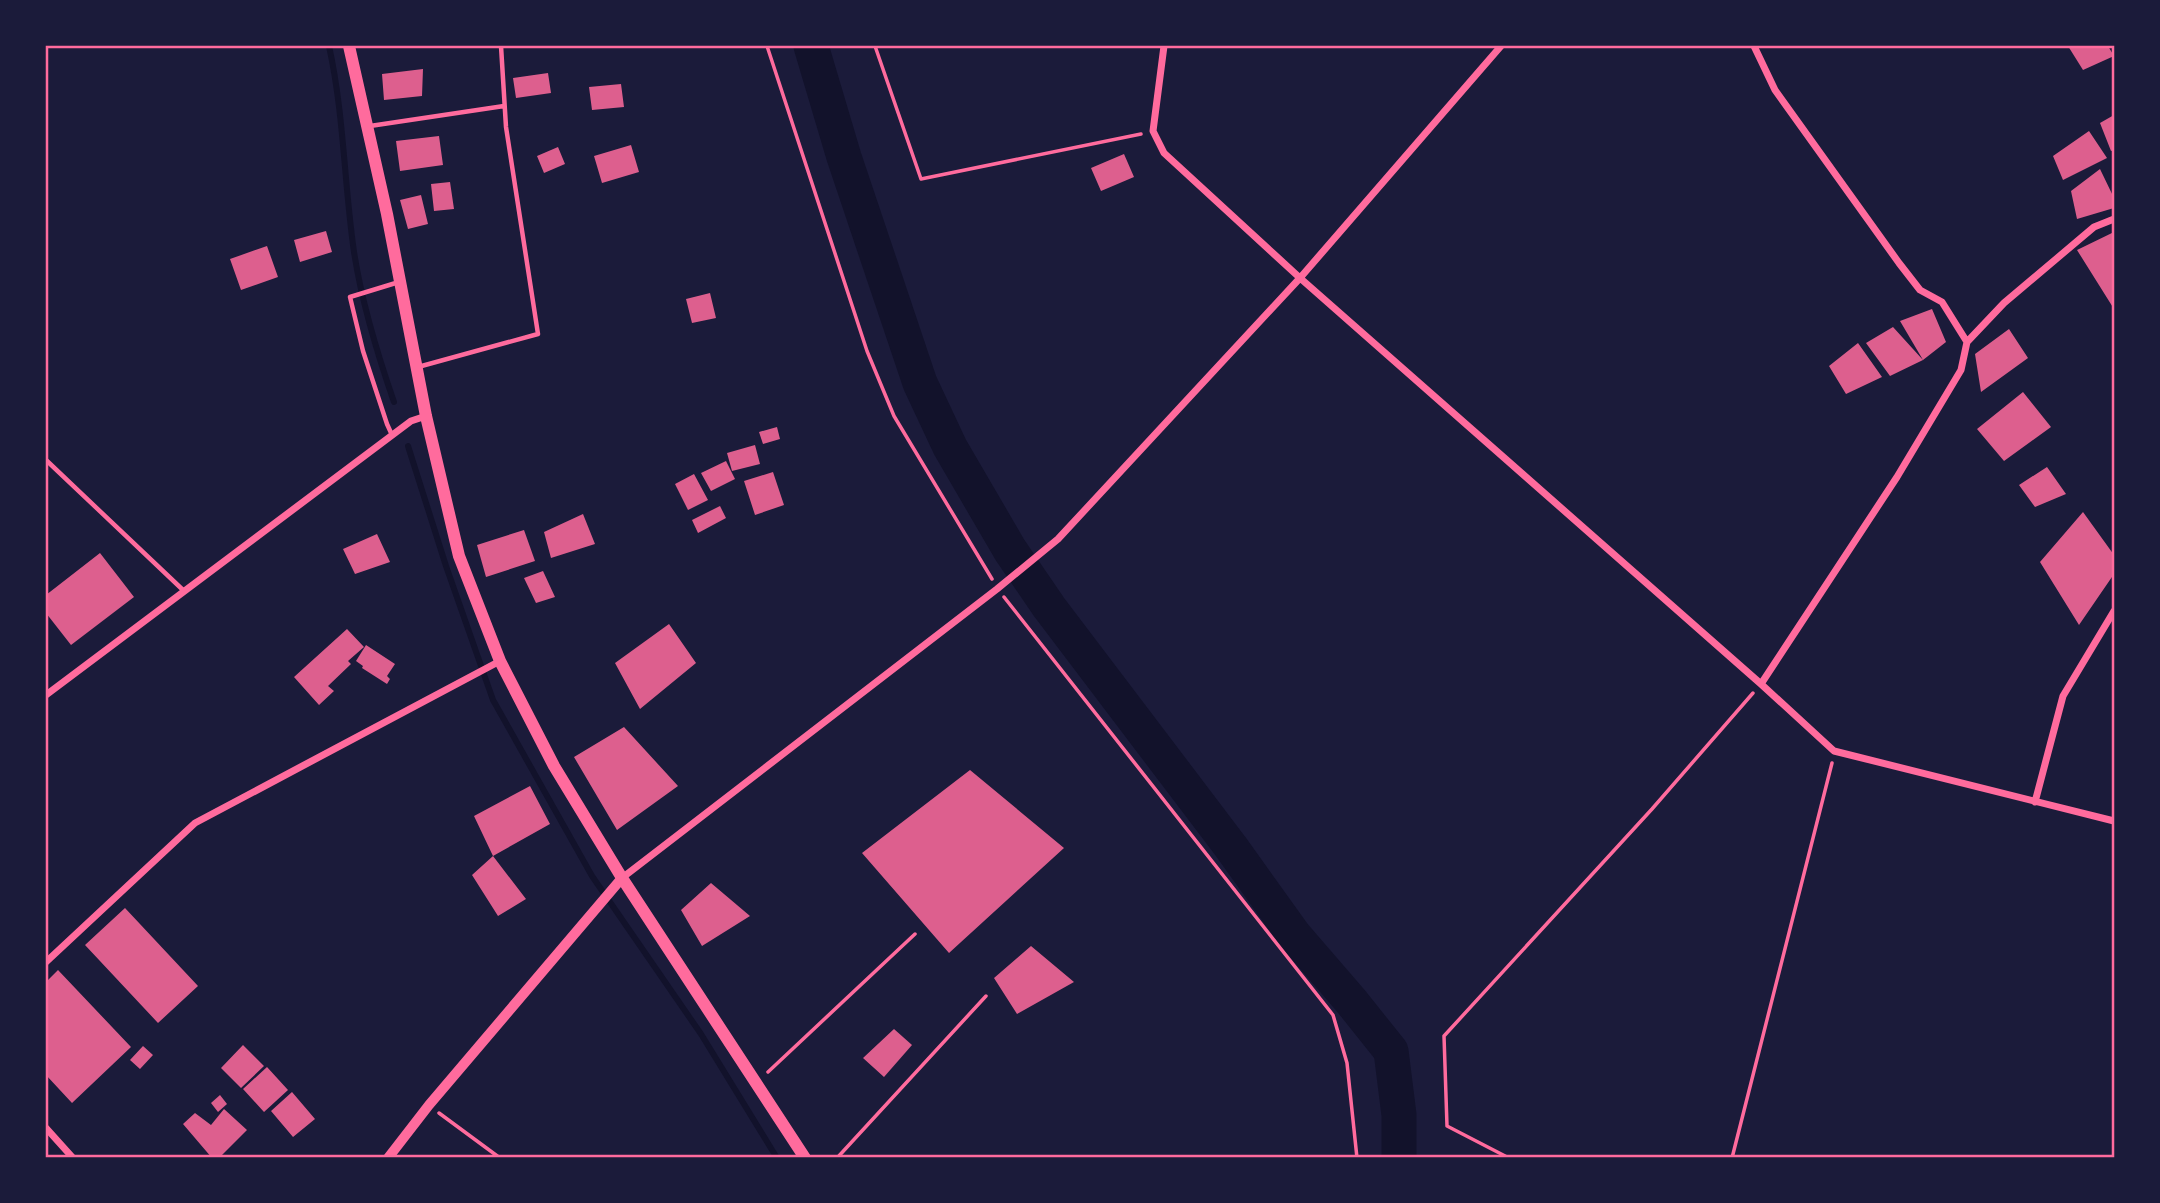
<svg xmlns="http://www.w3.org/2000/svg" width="2160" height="1203" viewBox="0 0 2160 1203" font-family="'Archivo Narrow',sans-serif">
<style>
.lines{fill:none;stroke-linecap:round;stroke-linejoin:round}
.stream{stroke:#12122b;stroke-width:6}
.river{stroke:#12122b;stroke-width:35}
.building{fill:#dd5f8e}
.path{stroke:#ff6b9d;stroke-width:3.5}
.service{stroke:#ff6b9d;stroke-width:4.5}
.minor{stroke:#ff6b9d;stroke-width:7}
.tertiary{stroke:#ff6b9d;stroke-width:10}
.secondary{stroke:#ff6b9d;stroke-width:12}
.neatline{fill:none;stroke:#ff6b9d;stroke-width:2.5}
</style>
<rect width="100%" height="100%" fill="#1b1b3a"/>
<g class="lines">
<path class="stream" d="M329,46c15,68 15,137 25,206 8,52 23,101 40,150
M408,446l38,120 47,134 99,176 109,158 76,124"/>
<path class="river" d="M811,46l33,111 76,226 30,64 60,103 39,57 182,240 63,88 57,66 40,50 8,64v43"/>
</g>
<path class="building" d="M2068,46h40l6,10 -31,14z
M423,69l-1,27 -38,4 -2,-26z
M548,73l3,20 -35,5 -3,-20z
M621,84l3,23 -32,3 -3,-23z
M2114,115v35l-3,1 -11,-28z
M2089,131l18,27 -44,22 -10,-24z
M439,136l4,29 -43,6 -4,-30z
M631,145l8,27 -37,11 -8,-27z
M558,147l7,17 -21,9 -7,-17z
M1124,154l10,23 -33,14 -10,-23z
M2100,169l14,29v10l-37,11 -6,-28z
M450,182l4,27 -20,2 -3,-27z
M421,195l7,29 -20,5 -8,-29z
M326,231l6,21 -32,10 -6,-22z
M2114,232v77l-37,-59z
M267,246l11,31 -37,13 -11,-31z
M710,293l6,25 -24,5 -6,-24z
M1932,309l14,33 -23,18 -23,-39z
M1893,327l30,33 -33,16 -24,-33z
M2009,329l19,29 -47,34 -6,-38z
M1858,343l24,34 -36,17 -17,-28z
M2023,392l28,35 -47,34 -27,-32z
M777,427l3,12 -17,5 -4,-12z
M755,445l5,19 -28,7 -5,-18z
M726,461l9,18 -24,12 -10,-18z
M2047,467l19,27 -31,13 -16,-22z
M773,472l11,33 -29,10 -11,-34z
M694,474l14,26 -20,10 -13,-26z
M720,506l6,12 -28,15 -6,-13z
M2083,512l31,43v19l-35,51 -39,-63z
M583,514l12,30 -44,14 -7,-26z
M524,530l11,31 -49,16 -9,-32z
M377,534l13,28 -35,12 -12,-25z
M100,553l34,44 -63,48 -25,-32v-18z
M543,571l12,26 -19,6 -12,-25z
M669,624l27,39 -56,46 -25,-46z
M347,629l17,18 -16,14 3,3 -23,22 6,5 -15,14 -25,-28z
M366,645l29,19 -8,12 3,3 -3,5 -25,-16 1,-2 -7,-5z
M624,727l54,59 -61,44 -43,-73z
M970,770l94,78 -115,105 -87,-100z
M530,786l20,38 -57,32 -19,-40z
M493,856l33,43 -28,17 -26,-41z
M711,883l39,33 -48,30 -21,-36z
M125,908l73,78 -40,37 -73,-78z
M1031,946l43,36 -57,32 -23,-36z
M58,970l73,77 -59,56 -26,-28v-93z
M894,1029l18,16 -28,32 -21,-19z
M243,1045l21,21 -23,22 -20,-20z
M143,1046l10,9 -13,14 -10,-9z
M267,1067l21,23 -24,22 -21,-23z
M292,1092l23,27 -22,18 -22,-26z
M220,1095l7,9 -9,8 -7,-9z
M224,1109l23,21 -28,28h-7l-29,-34 12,-11 16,12z"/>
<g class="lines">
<path class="path" d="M767,46l100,305 27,65 98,163
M875,46l46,133 220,-45
M1004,597l329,418 14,48 10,95
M768,1072l147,-138
M439,1113l61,45
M837,1158l149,-162
M1509,1158l-62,-32 -3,-90 208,-227 101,-116
M1732,1158l100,-395"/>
<path class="service" d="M370,126l134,-20
M418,367l120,-33 -32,-207 -5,-81
M392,435l-5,-11 -24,-73 -13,-54 49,-15
M46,460l137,130"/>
<path class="minor" d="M1164,46l-11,85 11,22 136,125 461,406 73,67 280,70
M1754,46l21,44 124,173 21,27 22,12 25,40
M1761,684l136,-207 64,-107 6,-28 37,-39 90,-76 20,-8
M46,695l365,-274 15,-5
M2035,802l28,-106 51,-85
M622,878l375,-289 61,-50 242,-261 201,-232
M46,962l149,-139 305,-162
M46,1128l27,30"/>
<path class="tertiary" d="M388,1158l41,-53 193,-227"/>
<path class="secondary" d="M349,46l38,168 39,202 33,140 41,105 54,105 68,112 183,280"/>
</g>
<rect width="2160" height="1203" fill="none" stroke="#1b1b3a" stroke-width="94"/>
<rect x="47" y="47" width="2066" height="1109" class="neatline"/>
</svg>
